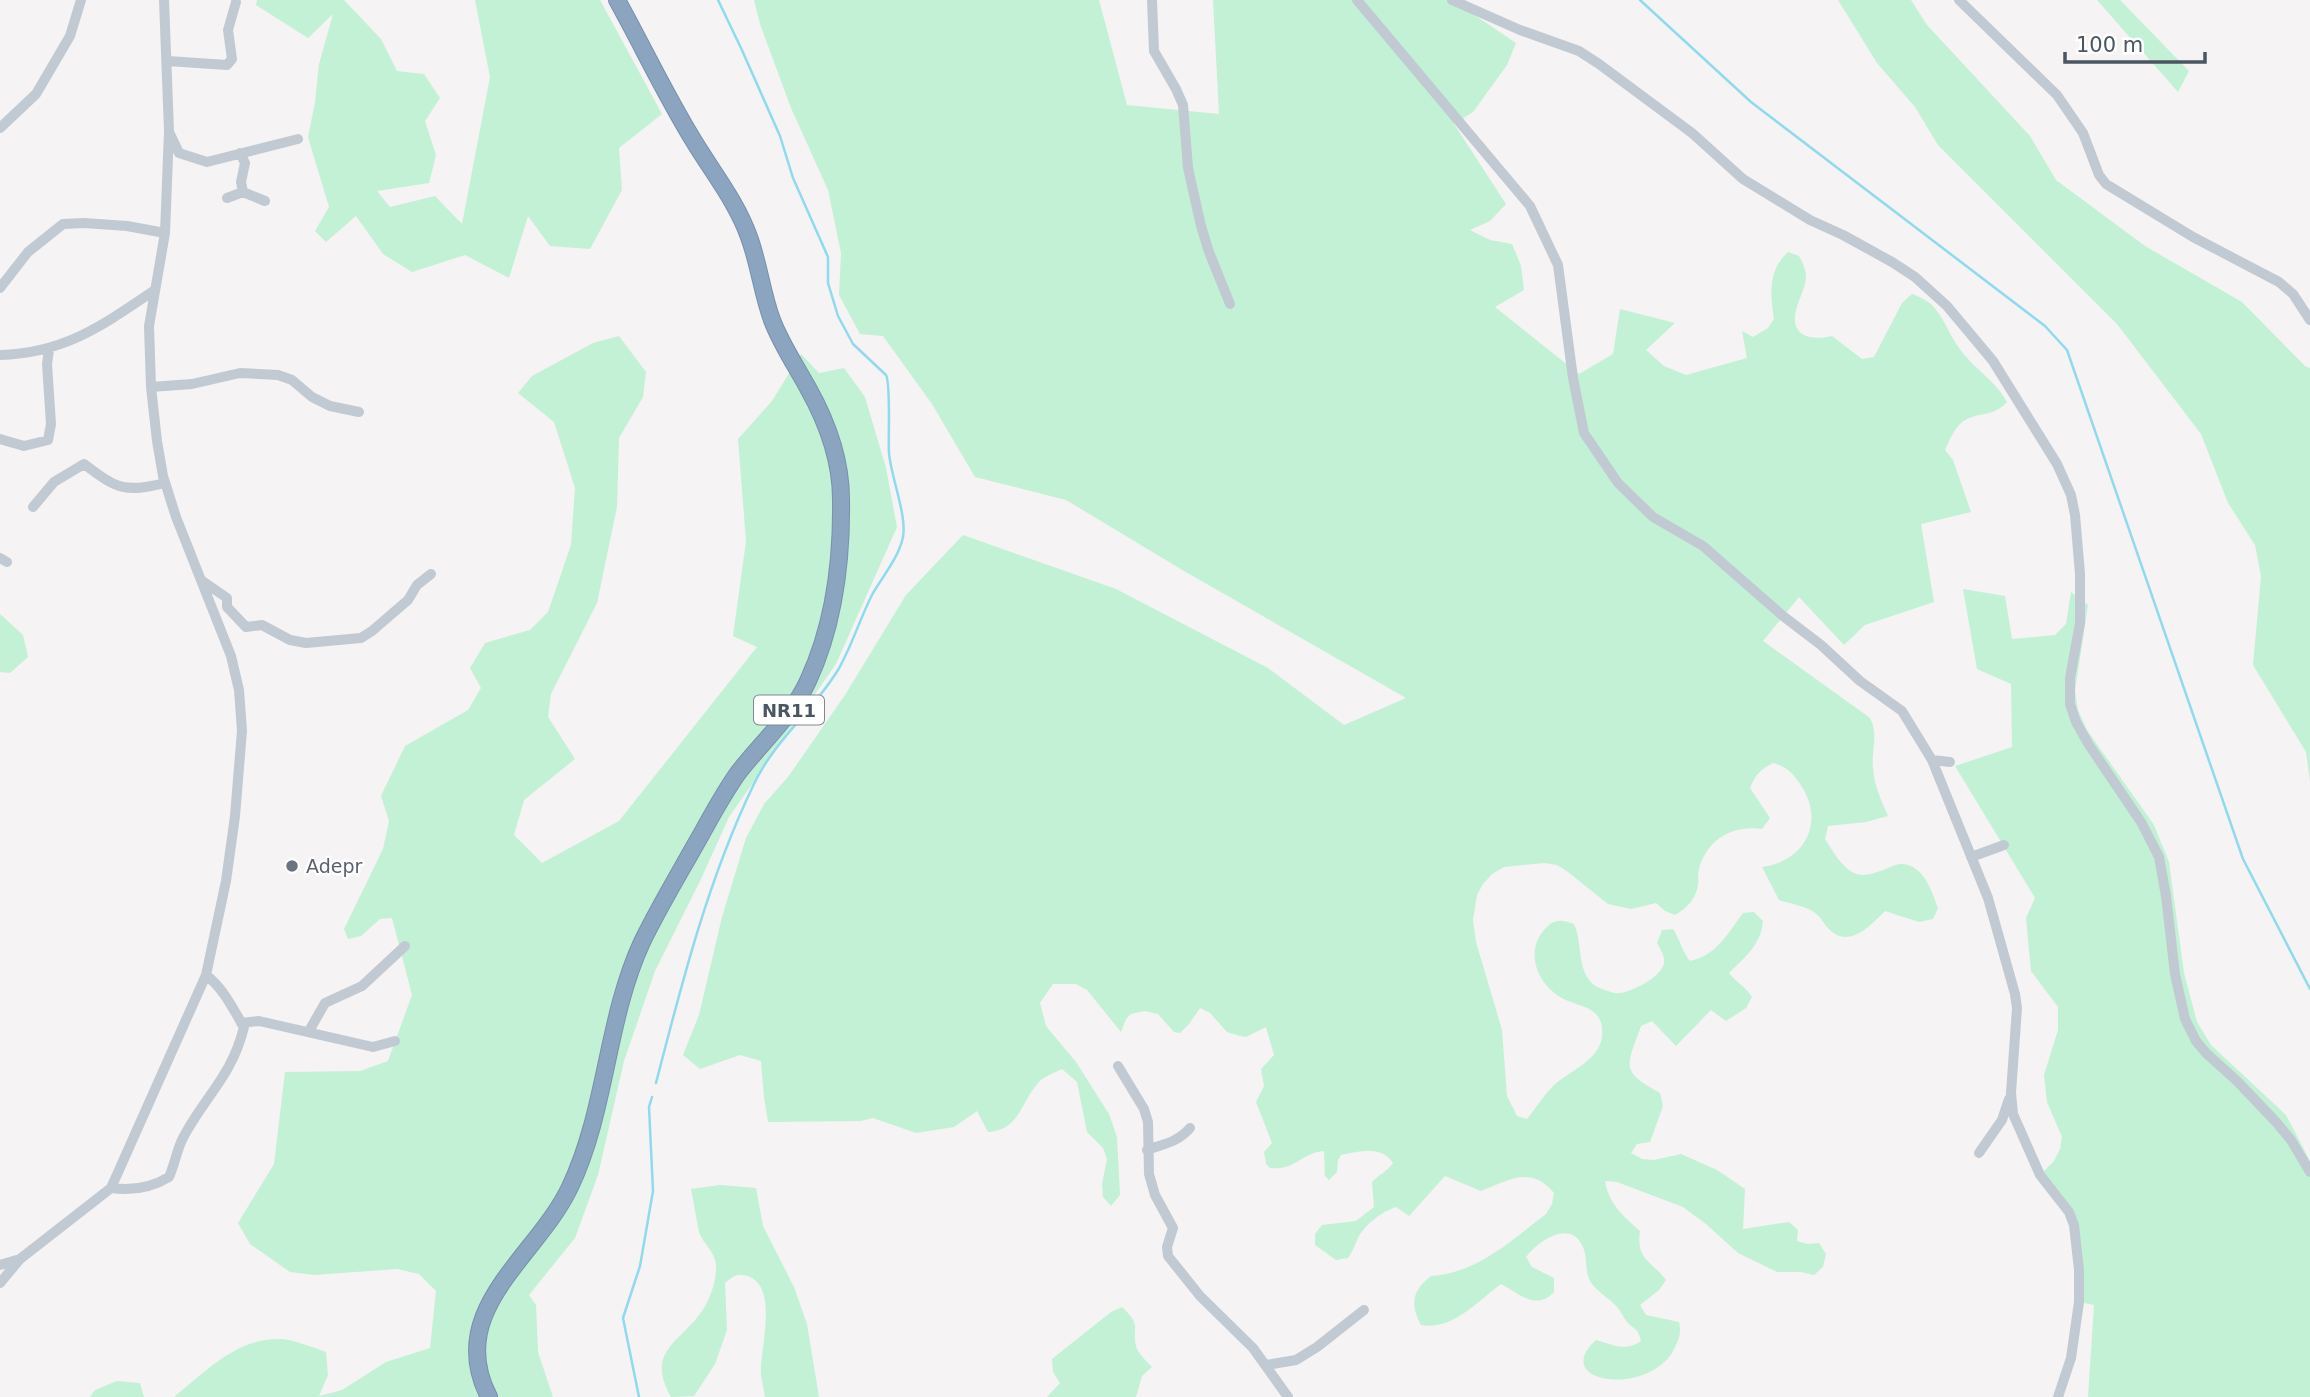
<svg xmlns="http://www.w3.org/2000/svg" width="2310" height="1397" viewBox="0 0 2310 1397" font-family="'DejaVu Sans',sans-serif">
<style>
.green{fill:#c3f1d5}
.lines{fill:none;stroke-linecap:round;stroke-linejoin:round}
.stream{stroke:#90daee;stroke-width:2.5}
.highway-casing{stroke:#7690ad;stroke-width:18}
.minor{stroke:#c1cad2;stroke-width:10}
.highway{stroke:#8ba5c1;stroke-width:16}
.worship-dot{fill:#6b7280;stroke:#fff;stroke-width:2.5}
.labels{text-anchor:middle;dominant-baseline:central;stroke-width:5;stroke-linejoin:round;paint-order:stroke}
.shield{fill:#fff;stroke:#808990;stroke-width:2}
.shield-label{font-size:18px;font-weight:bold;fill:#4a5661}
.worship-label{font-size:19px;fill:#5b616d;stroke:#fff;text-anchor:start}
</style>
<rect width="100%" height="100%" fill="#f5f3f3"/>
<path class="green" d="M257,0h87l37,39 16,32 27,3 16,24 -15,23 11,34 -7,28 -52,8 13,16 45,-11 27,28 28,-147 -15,-77h125l62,114 -43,34 3,42 -32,59 -40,-3 -22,-30 -19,62 -44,-23 -53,17 -29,-18 -27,-38 -30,26 -11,-11 14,-24 -21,-70 7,-35 4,-38 14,-50 -25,24 -52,-33z
M754,0h345l28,105 92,9 -6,-114h239l64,43 -9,22 -34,47 -19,12 52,80 -16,17 -20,9 20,10 22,4 9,22 3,24 -29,17 84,67 34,-20 7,-45 55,14 -29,27 18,16 22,9 61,-17 -5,-27 11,6 15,-9 6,-9c-4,-25 -6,-49 14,-67l11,4c4,8 7,13 7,22 -1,13 -10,25 -11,38 -2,23 21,24 37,20l30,23 12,-2 28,-54 10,-9c8,3 13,5 20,11 11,11 17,29 27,43 14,20 37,33 48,54 -13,14 -24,10 -40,17 -11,5 -17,20 -22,31l8,10 18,52 -50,12 13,78 -69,23 -21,20 -45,-48 -36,44 107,77c9,18 1,31 3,50 1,17 8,32 15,48l-22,6 -38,4 -3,13c8,12 16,28 29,34 10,4 17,1 26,-2 7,-2 15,-7 21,-7 23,0 31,28 37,44l-5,11 -14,3 -34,-11c-13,13 -35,38 -55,19 -6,-5 -8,-12 -15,-17 -9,-7 -24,-9 -36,-13l-17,-33c42,-5 63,-44 40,-80 -8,-12 -14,-20 -29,-24 -12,6 -18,12 -23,25l20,30 -8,11c-29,-4 -55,10 -63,40 -2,6 0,11 -1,16 -2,14 -12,24 -23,30l-10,-4 -9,-8 -25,6 -23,-5 -40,-32 -11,-7 -13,-2 -40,4 -12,7 -9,10 -6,11 -4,25 3,22 26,88 5,66 10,20 10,3c9,-11 17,-24 27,-34 16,-14 45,-25 48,-48 3,-32 -23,-29 -42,-40 -26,-16 -36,-51 -11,-72 8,-7 16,-4 25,-1 9,19 2,46 20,61 4,3 16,7 21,8 13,2 47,-16 49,-30 1,-8 -4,-14 -7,-20l5,-13 11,-1c7,11 9,22 17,32 26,-5 38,-28 53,-48l11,-1 9,9c-2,24 -18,36 -34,52 7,9 17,14 23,24l-6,11 -20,13 -15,-11 -35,36 -24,-25 -11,5c-14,40 -22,45 19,67l3,13 -13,36 -13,2 -6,9 11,6 12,1 27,-6 36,16 28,19 -2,40 46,-7 9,8 -1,11 11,3 11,-1 7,11 -3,13 -9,8 -13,-3h-24l-39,-19 -32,-29 -23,-17 -66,-25 -12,-1c4,23 18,35 35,50 -4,29 11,29 26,49l-7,10 -19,15 6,10 33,7c3,14 -1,18 -7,31 -29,44 -122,29 -76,-13 18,5 29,12 45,1 -3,-12 -4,-10 -12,-17 -5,-5 -8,-13 -13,-18 -7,-8 -17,-13 -24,-22 -8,-10 -4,-26 -9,-37 -12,-29 -45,-6 -57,10l6,10 22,11v14c-18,19 -34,2 -53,-8 -23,17 -49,47 -80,41 -11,-20 -9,-35 10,-49 46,-3 80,-35 115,-62l6,-10 2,-11c-23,-28 -45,-13 -73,-2l-36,-15 -36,40 -13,-9c-13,4 -30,17 -37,29 -4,8 -6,15 -11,22l-12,2 -21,-15v-11l7,-9 34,-4 18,-14 -2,-25c7,-8 15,-10 21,-19 -12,-18 -33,-12 -52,-8l-3,5 -1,12 -8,8 -4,-4 -1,-25c-23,2 -29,20 -54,17l-4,-4 -2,-12 8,-9 -16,-41 8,-16 -3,-17 13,-14 -8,-28 -20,10 -6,-1 -13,-4 -17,-19 -10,-5 -11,16 -9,9 -6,-1 -16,-18 -13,-3 -14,3 -5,5 -5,13 -34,-42 -11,-6h-23l-13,19 6,23 30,36 33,52 8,23 3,58 -9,11 -8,-9 -1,-13 5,-25 -4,-11 -16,-16 -10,-50 -15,-13c-8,4 -19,8 -24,14 -18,21 -19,47 -50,49l-11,-21 -23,16 -38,6 -43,-15 -12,3 -93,1 -4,-25 -3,-36 -21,-6 -40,14 -17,-14 16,-40 23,-98 24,-79 18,-34 24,-27 57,-82 61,-100 57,-60 153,54 152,79 76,57 62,-27 -222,-127 -118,-71 -91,-23 -43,-73 -49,-68 -23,-2 -21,-39 2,-42 -13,-63 -37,-82 -31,-84z
M1838,0h73l16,25 103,111 26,44 89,66 97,56 63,64 5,2v414l-4,-30 -53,-87 8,-89 -6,-31 -27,-42 -27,-69 -84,-110 -179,-179 -23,-38 -38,-44z
M2097,0h23l69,71 -11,21z
M619,336l27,36 -3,25 -24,41 -2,69 -20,96 -46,91 -3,23 27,42 -51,41 -10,35 28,28 77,-42 138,-174 -24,-11 13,-95 -8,-102 34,-38 29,-47 18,19 25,-5 21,29 21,71 11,59 -61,137 -107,153 -28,62 -46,92 -31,90 -26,114 -23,63 -46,57 7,10 2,47 15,45h-379c31,-25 62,-58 104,-58 15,0 33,8 48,13l2,23 -9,21 23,-6 44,-28 44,-14 6,-57 -17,-17 -22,-5 -83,6 -24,-3 -40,-28 -12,-21 36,-59 11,-92 75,-1 28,-10 24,-66 -20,-77 -12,1 -19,17 -13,3 -4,-10 39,-80 6,-28 -8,-25 24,-50 63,-36 13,-22 -11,-20 15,-25 45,-13 18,-18 23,-67 4,-57 -21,-66 -36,-29 14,-17 61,-33z
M1963,589l42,7 7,43 43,-4 11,-11 5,-32 17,13 -13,86 3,19 9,20 67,95 15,37 15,111 13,49 14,23 75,70 24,46v236h-222l6,-92 -15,-3 -5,-77 -34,-50 14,-14 6,-12 2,-12 -15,-35 -3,-27 14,-45v-23l-27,-36 -5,-53 9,-20 -80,-132 57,-19 -1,-63 -34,-15z
M0,614l23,21 5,22 -18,16 -10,-1z
M720,1185l36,3 7,38 31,61 13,37 12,73h-54c-1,-7 -3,-15 -4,-22 -2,-23 18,-85 -11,-98 -11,-5 -17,-1 -25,6l2,47 -12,34 -21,32 -23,1c-26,-46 9,-54 31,-86 8,-11 15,-32 14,-46 -1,-14 -13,-21 -17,-33 -3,-14 -5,-29 -8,-43z
M1122,1307c22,20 8,22 15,42 3,6 10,13 15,18l-10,9 -6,21h-89l13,-14 -7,-11 -1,-13 59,-47z
M117,1381l23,2 4,14h-54l5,-7z"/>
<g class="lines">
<path class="stream" d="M1640,0l111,102 294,224 22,24 176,509 67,130
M656,1083c26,-101 52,-203 97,-297 20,-44 60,-75 85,-116 14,-24 22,-52 35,-77 10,-17 26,-36 30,-56 4,-22 -12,-60 -14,-84 -1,-15 2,-69 -3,-78l-33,-31 -15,-28 -10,-33v-26l-35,-79 -13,-42 -39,-88 -23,-48
M639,1397l-16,-79 17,-52 13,-75 -4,-84 3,-10"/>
<defs>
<path id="highway" d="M489,1397c-45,-87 48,-140 81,-210 37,-78 36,-167 72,-245 17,-35 37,-68 56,-102 13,-23 25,-46 40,-67 23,-30 54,-57 70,-92 26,-56 34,-121 33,-182 0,-39 -14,-77 -33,-111 -12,-22 -27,-44 -36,-68 -10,-27 -13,-56 -23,-83 -12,-34 -35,-63 -54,-94 -28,-45 -52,-96 -78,-143"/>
</defs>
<use href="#highway" class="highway-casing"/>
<path class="minor" d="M1152,0l2,51 22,38 7,16 5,63 13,58 8,26 21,52
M1357,0l173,206 28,59 15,113 11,55 34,50 35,34 50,29 80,70 38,29 39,36 42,30 30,49 56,138 27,96 2,14 -6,85 2,21 27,61 29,37 5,13 5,45v32l-8,56 -13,39
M1452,0l68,30 59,21 20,13 93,69 51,46 67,41 33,15 49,27 23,15 32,29 46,55 64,103 14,31 4,20 5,59v49l-10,55v26l6,18 13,23 52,77 18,35 7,39 9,78 10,45 11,22 10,12 31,28 39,41 15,18 19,32
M1959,0l98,95 26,38 16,42 7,9 87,53 86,45 14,12 17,26
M168,61l59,4 5,-6 -4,-29 8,-28
M0,128l36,-34 34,-58 11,-36
M170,134l9,19 28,9 91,-23
M243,192l22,9
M227,198l16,-6 -2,-10 4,-19 -5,-10
M0,288l28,-36 35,-28 21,-1 43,3 38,7
M0,355c65,-2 103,-30 155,-65
M151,387l41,-3 48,-11 38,2 14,5 20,17 18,9 29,6
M0,439l24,7 24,-6 3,-16 -4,-60 2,-14
M33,507l21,-25 30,-18c33,25 41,29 81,19
M0,558l7,4
M201,580l26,18v9l19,20 16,-2 28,15 16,3 55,-5 11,-7 36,-31 9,-15 14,-11
M1932,760l18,2
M1971,857l33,-12
M241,1023l18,-2 114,26 22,-6
M309,1031l16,-28 37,-17 43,-40
M1118,1066l26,43 4,13 1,52 6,21 18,33 -6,19 1,9 32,40 53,52 35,49
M1147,1150c17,-6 31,-8 43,-22
M1979,1153l23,-33 7,-21
M111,1188c21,3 40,0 58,-11 6,-13 8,-29 15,-41 22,-41 48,-60 60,-109 -12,-19 -19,-37 -38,-52
M0,1265l20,-6
M0,1283l20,-24 91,-71 95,-213 20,-94 9,-65 7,-85 -3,-41 -8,-34 -55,-139 -13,-41 -6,-35 -6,-54 -2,-61 16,-93 4,-102 -5,-131
M1266,1365l30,-5 21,-13 47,-37"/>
<use href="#highway" class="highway"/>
</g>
<circle class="worship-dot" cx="292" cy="866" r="7"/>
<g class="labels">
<rect class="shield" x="754" y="695.5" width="70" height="29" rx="5"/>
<g class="shield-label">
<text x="789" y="710">NR11</text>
</g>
<g class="worship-label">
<text x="306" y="866">Adepr</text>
</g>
</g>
<path d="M2065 52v10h140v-10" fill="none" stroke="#4a5661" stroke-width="3.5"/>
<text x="2076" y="52" font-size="21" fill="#4a5661" stroke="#ffffff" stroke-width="5" paint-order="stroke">100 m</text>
</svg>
